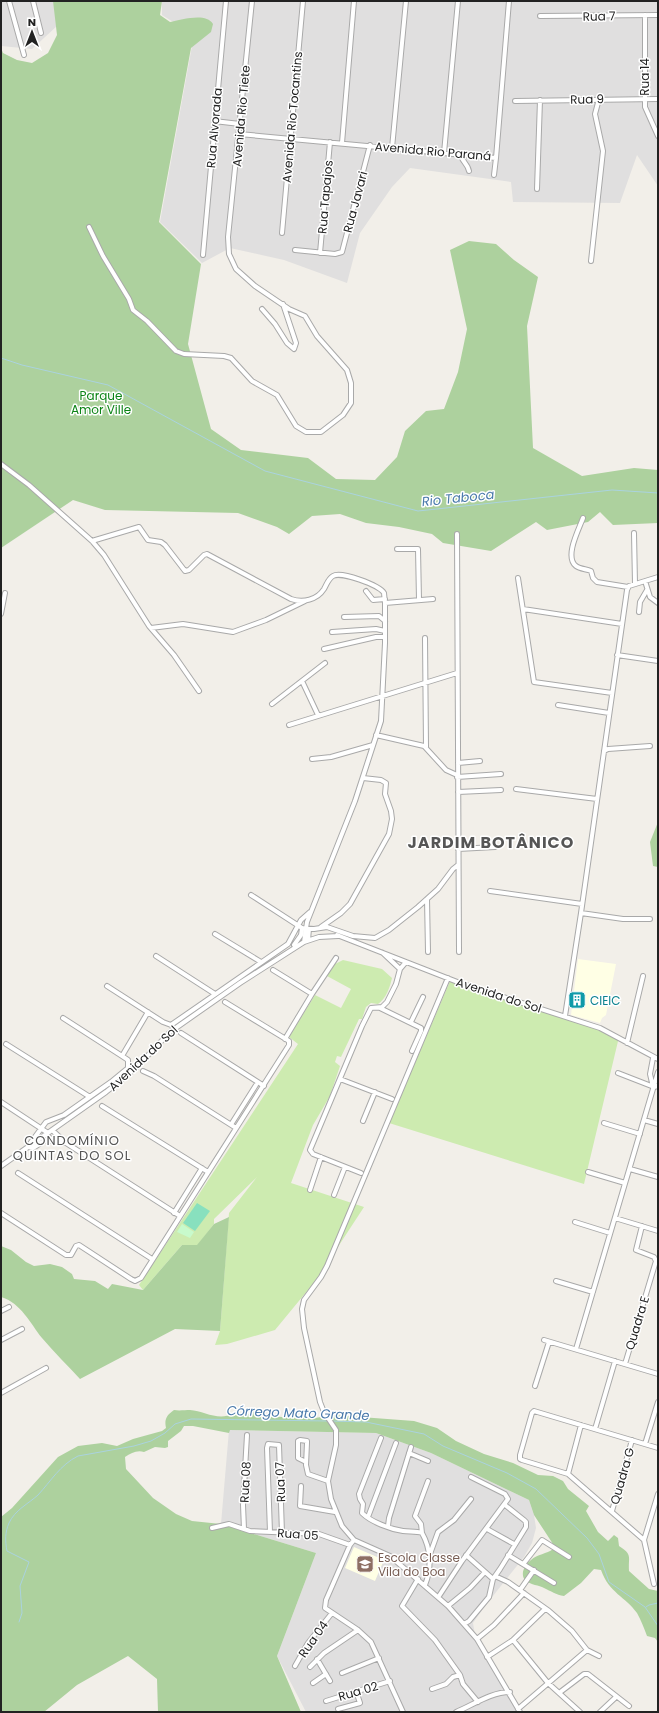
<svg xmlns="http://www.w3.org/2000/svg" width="659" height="1713" viewBox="0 0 659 1713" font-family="Poppins,sans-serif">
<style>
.residential{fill:#e0dfdf}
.education{fill:#ffffe5}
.grass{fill:#cdebb0}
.forest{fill:#add19e}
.park{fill:#c8facc}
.pitch{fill:#88e0be}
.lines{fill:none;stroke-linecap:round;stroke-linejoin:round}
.stream{stroke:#aad3df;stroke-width:1}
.minor-casing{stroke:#a9a9a9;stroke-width:6}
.minor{stroke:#fff;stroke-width:4}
.labels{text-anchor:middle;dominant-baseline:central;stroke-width:3;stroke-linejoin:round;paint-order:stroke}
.street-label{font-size:12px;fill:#222;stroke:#fff}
.park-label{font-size:12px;fill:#0c8416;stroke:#fff}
.culture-label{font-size:12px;fill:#0d838f;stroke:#fff;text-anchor:start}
.education-label{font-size:12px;fill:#785e54;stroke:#fff;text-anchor:start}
.water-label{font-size:13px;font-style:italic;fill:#4a7aab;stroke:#fff}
.neighbourhood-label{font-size:13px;letter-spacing:1px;fill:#555;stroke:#fff}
.district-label{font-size:16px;font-weight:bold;letter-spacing:1px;fill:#555;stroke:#fff}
</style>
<rect width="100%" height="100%" fill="#f2efe9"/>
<path class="residential" d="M1,1h75l-19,25 -25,23 -31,-3z
M162,1h383l-12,36 12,-36h113v185l-21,-31 -17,48 -107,-1 -2,-20 -101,-14 -18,19 -32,46 -13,50 -63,-23 -54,-12 -28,15 -42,-41 34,-187 -32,-20z
M229,1430l147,3 55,20 98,47 5,15 2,13 -4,15 -8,14 -39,49 -12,17 3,18 44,71h-214l-29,-56 39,-103 -95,-29z"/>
<path class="education" d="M578,959l38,5 -10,51 -4,3 -2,5 -29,-8z
M354,1547l30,13 -9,21 -30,-13z"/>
<path class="grass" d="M343,960l39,9 10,9c-2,9 -6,21 -14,26l-7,-1 -5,4 -4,12h-3l-18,38 -4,-1 -2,6 5,4 -10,30 -17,29 -22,58 73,24 -47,72 -42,51 -48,14 -12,1 5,-14 9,-118 28,-36 -43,42v5l-17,22 -15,-1 -39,45 -4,-5 159,-241 -9,-7 26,-42 26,13 10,-19 -24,-13 8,-12z
M451,979l168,58 -35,147 -195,-61z"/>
<path class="forest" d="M53,1h109l-2,14 10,7c11,-2 36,-10 43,2l-2,8 -20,16 -32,174 42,42 -13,80 23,85 30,21 67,8 28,21 39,1 22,-23 8,-26 21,-20 18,-2 14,-37 9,-43 -17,-79 19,-9 27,3 18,16 24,17 -11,49 6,122 49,28 52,-8 24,2v18l-1,1 1,34 -45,2 -13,-13 -12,10 -41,8 -11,-8 -45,29 -48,-8 -11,-9 -33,-7 -33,-4 -26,-9 -28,2 -23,18 -12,-7 -39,-14 -133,-3 -32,-10 -72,48v-500l2,5 14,7 15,3 16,-10 9,-18z
M658,822v45l-5,-1 -3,-24z
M229,1217l-9,114 -45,-2 -95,50c-12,-13 -26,-27 -38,-41 -12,-15 -21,-35 -41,-41v-51l10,4 15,12 8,4 16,-2 12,3 10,7 2,5 21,2 13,8 4,-5 31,6 39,-45h15l17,-21z
M174,1410c5,1 11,0 16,0 14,1 30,12 43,3l15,2 3,-4 11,1 7,4 13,1 33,1 19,-3 80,6 23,7 19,13 28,13 29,9 25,12 15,1 10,5 5,8 21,17 -3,5 12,21 10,9 6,-6 4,3 1,8c14,9 9,10 10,25l20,18 9,2v51l-3,-4 -8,-2c-3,-8 -6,-16 -10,-23 -11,-16 -28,-20 -36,-43l-7,-1 -13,14 -17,13c-8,-1 -13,-5 -20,-8 -5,-3 -13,-3 -18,-7 -7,-6 -1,-17 5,-21 6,-6 16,-6 22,-11v-5l-19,-29 -5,-15 -98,-47 -55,-20 -146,-3 -1,3 -36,-7h-9l-3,5 -13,10v6l-3,1 -10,-1 -11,5c-7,-2 -13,1 -19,5l1,12 27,29 23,16 16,7 29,3 95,29 -39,103 24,56h-143l-1,-33 -29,-23 -51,29 -33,27h-43v-195l11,-9 46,-51 20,-11 24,-3 15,3 16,-7 29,-8 4,-3c-2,-9 1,-13 8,-18z"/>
<path class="park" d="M182,1224l12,8 -4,6 -13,-6z"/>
<path class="pitch" d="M197,1203l13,8 -15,20 -12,-8z"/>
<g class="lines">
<path class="stream" d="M1,358l21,7 86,20 157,86 153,40 194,-21 46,3
M331,1421l35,1 58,12 19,12 64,27 29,16 51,49 12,16 10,28 36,25 13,19
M646,1607l3,-2 9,-2
M19,1622l3,-9 -2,-27 9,-24 -22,-11c-2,-10 -2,-19 2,-28 6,-13 19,-19 29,-28 13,-14 22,-30 40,-39l56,-10 17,-5 14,-8 10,-9 16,-5 137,2"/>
<defs>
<path id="minor" d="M9,1l15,54
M33,1l8,32
M645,15v92l13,29
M540,16l118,-1
M515,101l143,-2
M214,121l26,3
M239,134l257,24 13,-157
M342,143l12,-142
M392,148l14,-147
M444,153l14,-152
M461,155c1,7 7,9 8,16
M494,175l2,-17
M537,189l3,-89
M89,227l14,29 26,43 4,11 14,11 29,30 8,3 40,2 7,2 21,23 25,14 19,31 10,6h15l22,-17 8,-12v-20l-4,-13 -30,-34 -12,-20 -16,-7 -34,-23 -19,-17 -7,-15 -1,-17 24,-236
M282,233l21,-232
M295,250l40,4 7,-2 28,-107
M320,253l10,-111
M203,255l23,-254
M591,261l12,-110 -8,-37 4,-15
M262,309l13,15 12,19 7,6 2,-6 -13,-39
M1,464l28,21 63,56 12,14 45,71 25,29 25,36
M583,518c-4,11 -19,39 -7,48 4,3 10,3 15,5l2,7 4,4 31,5
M634,533l1,51
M457,534l2,418
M92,541l47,-14 9,13 13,2 4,3 20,26 4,-1 15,-15 3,-1 84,45c12,4 26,1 33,-10 3,-5 4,-10 9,-13 8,-5 46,9 51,17l1,10v40l-4,78 -26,80 -48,121 -3,20
M397,549h21l1,51
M518,578l16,104 78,11
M645,581l5,16 8,6
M366,591l7,9 12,-1
M385,603l48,-4
M523,609l99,15
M639,612l1,-10 7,-12
M1,614l4,-21
M344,617l35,-1 6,5
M151,628l32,-4 50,8 33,-12 39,-19
M332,632l44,-3 9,2
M425,638l1,109
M324,649l52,-12h9
M617,655l41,6
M302,681l16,34
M272,704l53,-41
M558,705l51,8
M289,725l168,-52
M376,735l48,11 22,24 11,5
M604,751l4,-2 42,-3
M312,759l19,-2 42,-12
M458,763l22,-2
M457,777l44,-3
M516,789l81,10
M458,792l43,-2
M458,849l37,-2
M490,891l92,13
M251,895l51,33 12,1 13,-2 26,9 22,2 14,-8 29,-23 20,-18 15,-20 5,-4
M427,899l1,53
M581,913l42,6h27
M321,927l20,-14 9,-9 39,-70 3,-15 -1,-8 -6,-17 1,-11 -5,-3 -18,-2
M215,934l46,28
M337,935l123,48 140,45 58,31
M308,940l1,-11
M294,945l7,-10 1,-7
M383,953l17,16
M156,956l59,38
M273,970l39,24
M448,978l-121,288 -6,11 -17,23 -2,9 2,19 16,74 4,10 12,18v15l-8,36 3,18 11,27 12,14 36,16 58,50 29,33 43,73
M107,986l56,36 8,3 117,-81 13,-24 9,-8
M380,1008l41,20v3l-9,20
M565,1016l16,-103 46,-323 2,-4 29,-9
M63,1018l59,38
M411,1022l12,-25
M181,1033l83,53
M285,1039l27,-45 24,-36
M627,1043l16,-67
M6,1044l84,53
M143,1071l11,5 82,52
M618,1073l36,14 4,-1
M340,1079l52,20
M653,1087l-3,-13 3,-16
M1,1102l47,31
M102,1106l106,66
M644,1120l14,4
M363,1121l12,-29
M232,1123l24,-38
M604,1123l36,11
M52,1130l14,13 114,73
M46,1140l17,3
M29,1145l17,-23 18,-7 47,-33 17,-14v-8l-6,-4 26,-44
M28,1147l5,1 16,-10 13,3
M1,1166l105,-74 29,-23 35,-37 70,-49 64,-41 15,-5 19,-1
M630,1169l28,8
M588,1172l37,11
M18,1173l134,86
M361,1173l-48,-19 -3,-4 52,-124 9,-18 11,-1 5,-5 9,-18 4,-15 6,-7
M310,1190l11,-33
M334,1195l11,-28
M1,1213l65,42h5l5,-9 3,-1 52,34 4,2 6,-3 148,-233v-4l-64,-39
M174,1213l28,-45
M615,1218l43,13
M575,1222l35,11
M556,1281l37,11
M1,1311l8,-4
M1,1340l21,-11
M544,1340l114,34
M576,1349l82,-277
M625,1364l31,-103 -2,-4 -18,-7 6,-24
M535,1386l14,-44
M1,1393l45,-25
M595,1429l20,-68
M381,1438l-22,56 1,5 3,5 -1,9c9,9 28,16 41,18 6,1 13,0 19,2 9,16 10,35 3,52
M645,1444l13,-42
M409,1453l19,8
M306,1462l-8,-4v-17l2,-1 7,1v2l-1,22 2,9 20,7
M568,1474l13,-49
M301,1486l-1,20 35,6
M612,1511l20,-71
M368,1517l28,-74
M388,1526l1,-8 22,-71
M212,1528l17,-4 21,7 69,3 31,11
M244,1529l-1,-24 4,-70
M487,1529l27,15
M270,1532l-3,-84 1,-4 11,1 3,88
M422,1533l-1,-9 -6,-8 13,-35
M354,1540l-4,5 -24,55 -1,8 33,22 13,12 32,70
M644,1540l-76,-66 -46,-14 -2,-1v-4l12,-42 2,-2 124,37
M430,1554l8,-22 16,-12 17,-21
M466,1555l27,24
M508,1555l46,28
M524,1563l18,-23 27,17
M495,1576l13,6 41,29 23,20 15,19 12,6
M418,1579l-16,27 33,34 25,35 3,9 15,18
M654,1584l-10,-44 14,-46
M520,1590l14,-20
M439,1596l23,-35 46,-62 -3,-5 -34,-17
M448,1606l22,-18 15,-16
M464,1624l5,-3 20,-24 4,-18 7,-10 26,-42v-5l-2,-2 -19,-15
M477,1639l17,-14 30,-32
M513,1640l35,43 32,29
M487,1657l26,-17 32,-31
M317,1659l13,22
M295,1666l13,-23 24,-30
M310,1667l14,-14 34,-23
M342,1673l37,-15
M313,1683l13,-9
M432,1689l14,-5 7,-7 7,-2
M559,1693l25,-19h4l41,32
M326,1701l64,-20
M338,1709l22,-6 -4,-12
M518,1709l69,-59
M456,1712c17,-7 35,-20 54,-20
M600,1712l16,-15"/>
</defs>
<use href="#minor" class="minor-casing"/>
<use href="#minor" class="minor"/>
</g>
<defs>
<symbol id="building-square" viewBox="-11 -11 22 22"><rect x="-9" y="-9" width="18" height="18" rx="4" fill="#0f9aa8" stroke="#fff"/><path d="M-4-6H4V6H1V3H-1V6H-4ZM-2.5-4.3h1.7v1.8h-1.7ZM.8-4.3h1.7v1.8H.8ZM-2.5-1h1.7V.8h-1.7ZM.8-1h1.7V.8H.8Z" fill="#fff"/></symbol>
<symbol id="school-square" viewBox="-11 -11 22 22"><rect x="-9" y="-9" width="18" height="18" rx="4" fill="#8d6e63" stroke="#fff"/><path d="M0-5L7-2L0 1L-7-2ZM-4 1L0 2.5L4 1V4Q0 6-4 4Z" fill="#fff"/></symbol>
</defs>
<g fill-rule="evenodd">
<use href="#building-square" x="567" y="990" width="20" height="20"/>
<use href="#school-square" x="355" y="1554" width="20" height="20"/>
</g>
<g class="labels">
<g class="street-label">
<text transform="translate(599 16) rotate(-1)">Rua 7</text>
<text transform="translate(644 77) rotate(-90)">Rua 14</text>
<text transform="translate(587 99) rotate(-1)">Rua 9</text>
<text transform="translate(241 116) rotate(-85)">Avenida Rio Tiete</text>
<text transform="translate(292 117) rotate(-85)">Avenida Rio Tocantins</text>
<text transform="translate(214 128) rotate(-85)">Rua Alvorada</text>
<text transform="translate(433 151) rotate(5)">Avenida Rio Paraná</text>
<text transform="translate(325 197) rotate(-85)">Rua Tapajos</text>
<text transform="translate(355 202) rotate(-75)">Rua Javari</text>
<text transform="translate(499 995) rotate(18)">Avenida do Sol</text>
<text transform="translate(143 1058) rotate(-43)">Avenida do Sol</text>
<text transform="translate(637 1323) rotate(-73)">Quadra E</text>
<text transform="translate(622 1476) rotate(-74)">Quadra G</text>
<text transform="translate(245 1482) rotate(-87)">Rua 08</text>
<text transform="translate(280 1482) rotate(-92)">Rua 07</text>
<text transform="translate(298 1534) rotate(4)">Rua 05</text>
<text transform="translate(313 1639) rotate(-55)">Rua 04</text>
<text transform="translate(358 1691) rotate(-16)">Rua 02</text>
</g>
<g class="park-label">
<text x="101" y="395">Parque<tspan x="101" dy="14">Amor Ville</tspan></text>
</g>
<g class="culture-label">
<text x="590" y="1000">CIEIC</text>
</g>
<g class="education-label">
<text x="378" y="1557">Escola Classe<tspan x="378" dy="14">Vila do Boa</tspan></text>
</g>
<g class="water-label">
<text transform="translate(458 498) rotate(-6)">Rio Taboca</text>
<text transform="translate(298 1413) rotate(2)">Córrego Mato Grande</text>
</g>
<g class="neighbourhood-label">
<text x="72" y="1140">CONDOMÍNIO<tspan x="72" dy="15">QUINTAS DO SOL</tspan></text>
</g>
<g class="district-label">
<text x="491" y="842">JARDIM BOTÂNICO</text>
</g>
</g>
<rect width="659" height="1713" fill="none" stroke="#222222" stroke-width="4"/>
<g transform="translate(32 32)" stroke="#ffffff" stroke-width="3" paint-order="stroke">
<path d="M0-3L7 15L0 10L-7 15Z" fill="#222222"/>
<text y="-6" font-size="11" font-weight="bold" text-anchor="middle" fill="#222222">N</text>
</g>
</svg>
